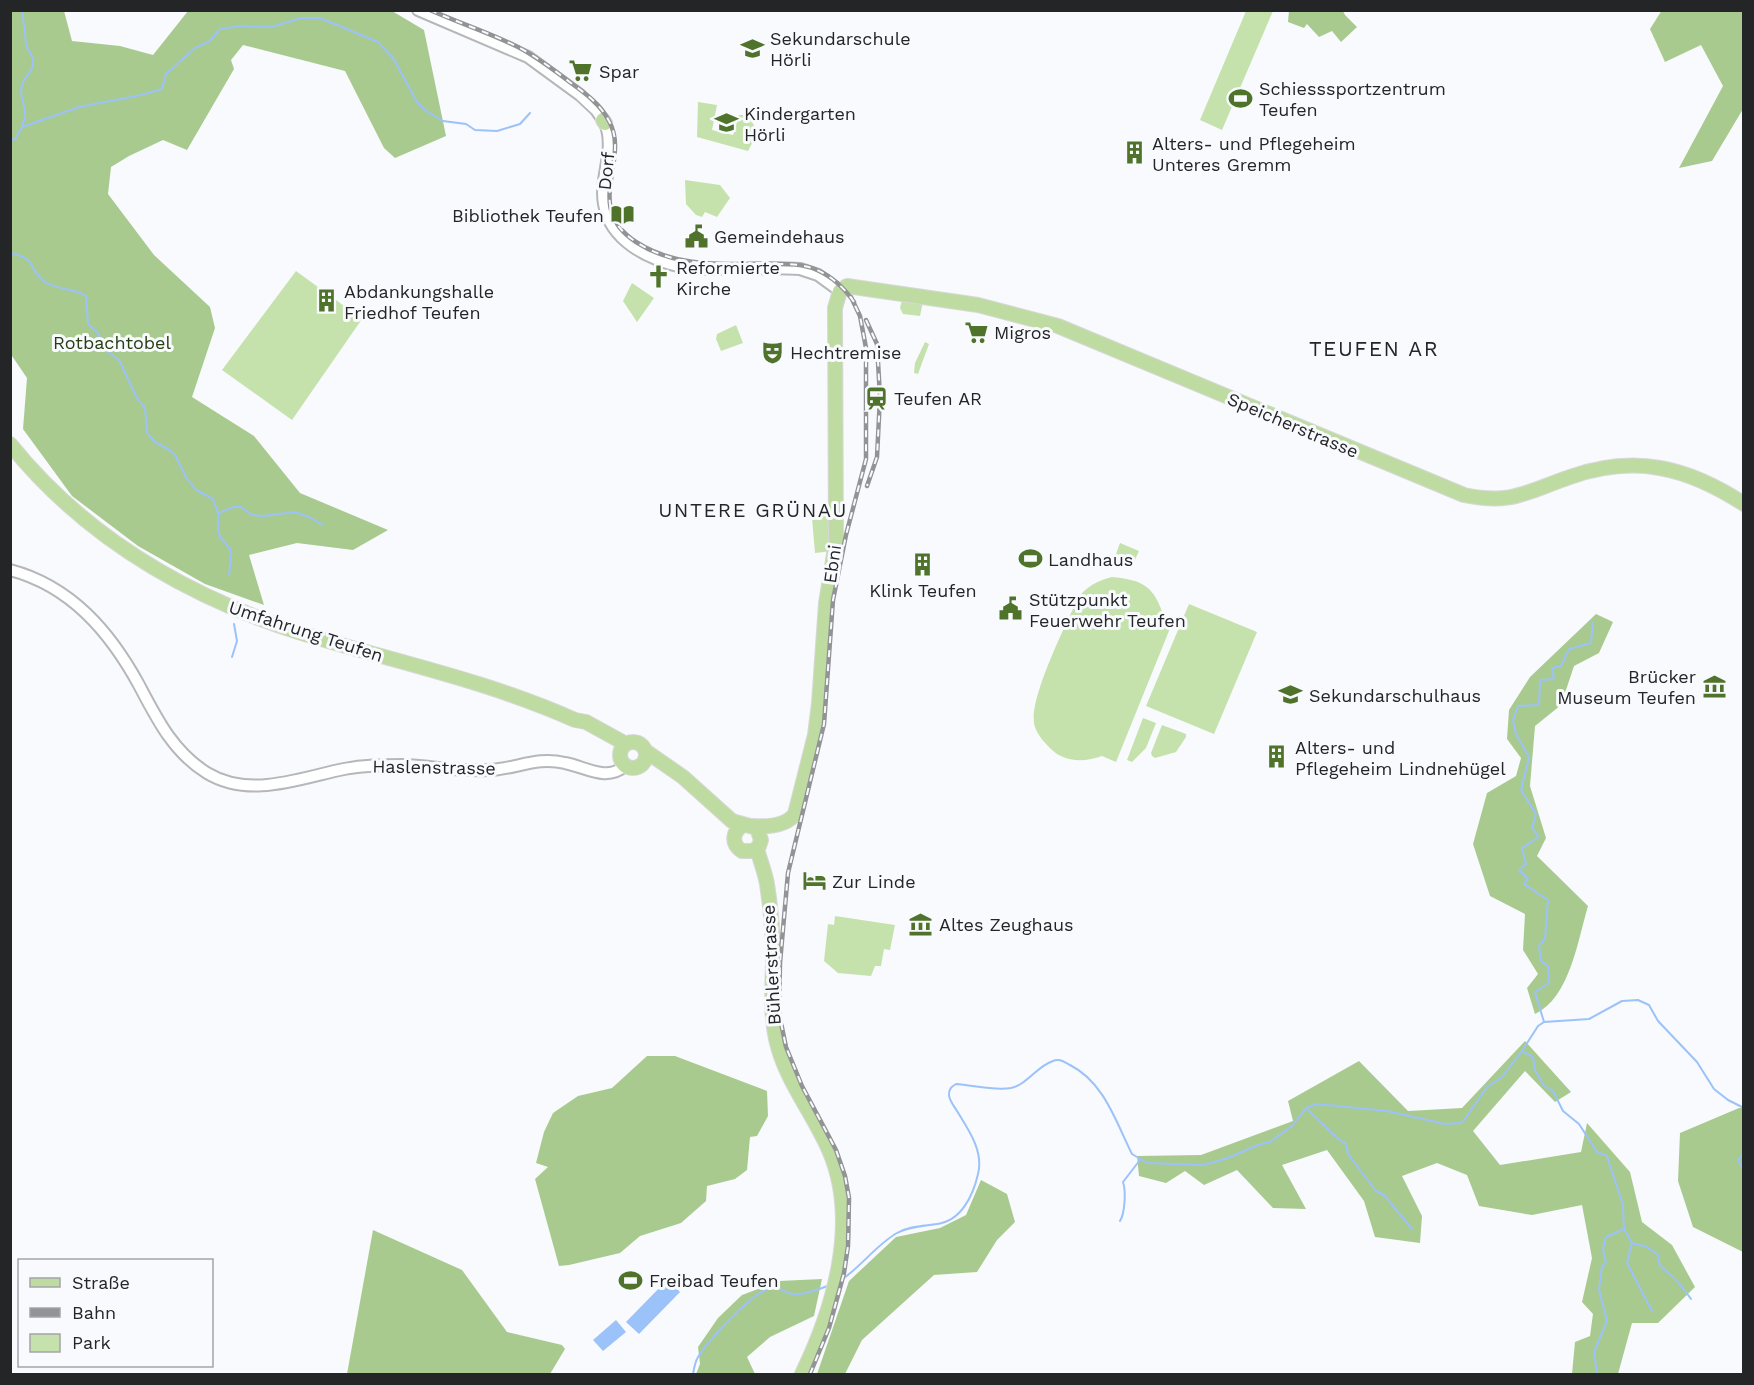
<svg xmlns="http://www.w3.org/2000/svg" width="1754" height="1385" viewBox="0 0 1754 1385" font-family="'Work Sans',sans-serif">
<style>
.green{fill:#c5e2ad}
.forest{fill:#a9ca8e}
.water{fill:#9cc2fa}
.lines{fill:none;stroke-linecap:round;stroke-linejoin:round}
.stream{stroke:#9cc2fa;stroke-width:2}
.minor-casing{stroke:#b5b8bb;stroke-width:14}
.major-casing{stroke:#d8d8d8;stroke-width:16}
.minor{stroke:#fff;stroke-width:10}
.major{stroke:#bedca1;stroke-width:14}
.rail-casing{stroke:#919395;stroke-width:4.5}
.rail{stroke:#f8fafe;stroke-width:2;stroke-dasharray:7;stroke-linecap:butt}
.labels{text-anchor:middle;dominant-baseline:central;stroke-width:6;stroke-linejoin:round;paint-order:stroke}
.poi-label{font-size:18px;fill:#242526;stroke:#f8fafe;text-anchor:start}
.street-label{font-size:18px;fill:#242526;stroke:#f8fafe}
.park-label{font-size:18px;fill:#283d12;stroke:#f8fafe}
.neighbourhood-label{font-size:20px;letter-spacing:1.5px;fill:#242526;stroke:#f8fafe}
.quarter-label{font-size:21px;letter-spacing:1.5px;fill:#242526;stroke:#f8fafe}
</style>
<rect width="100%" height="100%" fill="#f8fafe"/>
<path class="green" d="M1246,11h27l-51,119 -22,-10z
M698,102l19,3 -5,25 21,5 6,-20h9l10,17 -10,19 -51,-14z
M685,180l35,5 10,13 -13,19 -12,-5 -3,5 -6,-2 -10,-11z
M296,271l66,48 -70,101 -70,-50z
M632,283l22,15 -17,24 -14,-21z
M902,300l21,2 -3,14 -17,-2 -3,-6z
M736,325l7,18 -22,8 -5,-12 1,-5z
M925,342l4,2 -11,30 -4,-1 1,-10z
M825,515h3l4,5v31l-17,2 -3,-35 3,-2z
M1120,543l19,8 -5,11 -18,-8z
M1112,577c31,3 42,9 52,40l9,4 -57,141 -14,-6c-17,6 -37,7 -51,-7 -6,-6 -13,-13 -16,-22 -9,-24 32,-104 43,-129 9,-12 19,-17 34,-21z
M1189,604l68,28 -43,102 -68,-28z
M1143,718l13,5 -10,25 -14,14 -5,-2z
M1162,725l24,9v3l-10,15 -21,6 -3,-2 -1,-3z
M835,916l60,9 -5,25 -6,-1 -3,17h-6l-4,10 -33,-3 -14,-12 4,-37 6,1z"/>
<path class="forest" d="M1662,10l81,1v98l-31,52 -33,7 44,-82 -22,-41 -36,17 -15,-33z
M10,11h54l8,30 48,5 33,9 35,-44h204l32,19 22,106 -51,22 -11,-10 -39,-77 -102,-26 -12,15 3,9 -47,81 -24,-10 -34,16 -18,11 -3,27 46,61 56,52 5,21 -23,69 62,39 46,57 88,37 -35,20 -56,-7 -48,12 15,50 -59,-21 -67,-38 -66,-50 -49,-67 4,-51 -17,-25z
M1289,11h54l2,4 12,12 -16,15 -9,-11 -13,6 -12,-13 -3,4 -16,-6z
M1596,614l17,8 -14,31 -25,13 -13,39 -26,21 -5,60 16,52 -9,18 51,50c-10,33 -18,92 -53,108l-8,-26 11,-14 -15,-24 2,-36 -35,-18 -17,-52 14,-51 29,-17 5,-18 -14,-19 2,-29 21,-33z
M1525,1041l46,51 -16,10 -30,-31 -52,60 27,34 81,-13 6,-29 43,49 12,50 30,23 23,42 -37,36h-26l-14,51h-46l3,-32 15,-6 3,-22 -11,-12 10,-44 -10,-53 -50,10 -53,-9 -12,-31 -30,-12 -35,13 20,40 -2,27 -45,-6 -11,-36 -37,-51 -45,15 24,44 -33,-1 -36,-38 -33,15 -19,-14 -19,12 -27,-7 -2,-20 64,-1 92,-34 -5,-20 71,-40 49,50 54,-3z
M647,1056h28l92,35 1,25 -11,20 -7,1 -3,33 -12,9 -28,7 -1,15 -25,22 -41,13 -20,17 -51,12 -10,1 -24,-87 13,-12 -12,-4 8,-31 9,-19 25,-17 34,-8z
M1739,1108h4v144l-50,-25 -15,-46 2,-48z
M981,1180l26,14 8,28 -18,18 -20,32 -43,3 -72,65 -17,34h-28l32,-93 47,-44 44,-9 26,-13z
M373,1230l89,40 45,62 55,13 3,4 -15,25h-203z
M822,1279l-8,37 -44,21 -23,20 8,17h-59l4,-10 -2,-17 20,-29 24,-23 37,-14z"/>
<path class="water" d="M668,1279l12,13 -41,42 -13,-12z
M616,1320l10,12 -23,19 -10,-11z"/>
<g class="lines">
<path class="stream" d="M22,126c9,-19 -5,-26 0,-41 3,-10 12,-13 11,-25 -1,-5 -4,-8 -6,-13 -1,-3 -5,-34 -4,-37
M10,141l5,-2 7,-12 57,-20 62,-12 21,-6 4,-15 29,-26 15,-7 10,-12 20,-3 24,1 11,-1 26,-8h19l58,24 15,16 24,44 9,9 17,10 23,3 9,6 22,1 23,-7 10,-11
M10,253c28,5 18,17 35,29 13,8 29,6 41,14l2,28 10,9 7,17 14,10 18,38 8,10 2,25 8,9 13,7 7,6 11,22 10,13 17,9 5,14 16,-6h7l11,8 11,1 32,-4 14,5 14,8
M218,513v16l2,8 10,12 1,10 -2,16
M232,657l5,-16 -3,-17
M1544,1022l-9,-30 14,-9 -1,-17 -7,-5 -2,-15 6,-7 3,-39 -24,-16 4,-5 -9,-9 7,-6 -4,-16 17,-11 -7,-9 4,-14 -15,-24 8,-33 -13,-23 -3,-14 5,-14 21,-1 1,-25 14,-1 -2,-11 9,-2 8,-17 22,-6 2,-21
M1522,1051l11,6 2,13 9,16 9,5 10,20 16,13 18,28 10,4 16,49 1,24 -18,8 -3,12 3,14 -4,3 -3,24 8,31 -13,31 3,22
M1307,1109l29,28 10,7 2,10 28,37 8,4 28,34
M1744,1142v7
M1744,1151l-6,10 6,9
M1120,1221c5,-8 6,-30 3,-39l17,-22
M1624,1229l8,14 -5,20 25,48
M1632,1243l15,4 11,8 2,11c13,9 22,20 31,33
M841,1280c20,-13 35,-35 56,-47 12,-7 27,-7 40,-9 24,-3 36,-28 41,-50 6,-23 -10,-45 -21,-63 -3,-5 -8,-11 -8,-16 0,-6 2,-8 7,-11 17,1 37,7 55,4 17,-4 26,-22 42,-27 6,-3 11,1 17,4 34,17 46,57 62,89l15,9 57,2 24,-7 30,-13 12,-3 22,-16 14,-18 11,-4 70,7 58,13 17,-1 25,-36 15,-10 20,-26 16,-25 6,-4 45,-3 33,-18 16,-1 11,5 9,16 39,41 17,27 14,11 16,8
M693,1374c1,-6 2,-12 5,-17 10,-16 57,-68 74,-69 8,-1 15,6 22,6 11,1 26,-5 36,-9"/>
<defs>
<path id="minor" d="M418,10l110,47 52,38 16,15 7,10
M605,123c11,27 -6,54 -1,81 6,37 44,55 77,63 12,3 25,2 36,2 28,0 56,-2 83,0l18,6 22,16
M10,570c61,16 100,62 129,115 18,34 34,67 68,88 43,26 93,5 137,-4 20,-4 39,-4 59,-4 28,1 58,7 86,5 28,-1 47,-14 76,-7 21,4 41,19 60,3"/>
<path id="major" d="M603,120l2,3
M10,444c74,92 177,152 288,188 93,29 188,48 277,88l11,2 40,22
M620 755a13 13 0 1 1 26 0a13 13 0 1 1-26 0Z
M647,752l36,25 49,44 25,7 4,12 -2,6 -5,5h-12c-11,-7 -10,-19 1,-26
M753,826c14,1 33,0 42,-12l20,-79 4,-32 7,-100 10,-61 -1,-234 5,-17 7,-5 131,19 80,21 406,169c48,10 62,-3 106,-18 65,-23 117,-10 174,27
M757,849c3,11 8,23 10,35 3,19 5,40 6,59 1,32 -4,64 3,96 9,41 36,72 53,111 31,71 5,158 -27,224"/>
</defs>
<use href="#minor" class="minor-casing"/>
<use href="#major" class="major-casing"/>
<use href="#minor" class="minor"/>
<use href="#major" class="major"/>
<defs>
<path id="rail" d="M430,10c29,13 60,23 88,37 19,10 36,23 53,36 14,10 30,22 38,38 22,39 -27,86 27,121 40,26 86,22 132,22 17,0 33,-1 49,6 16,7 28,19 37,32
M866,320l11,24 3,53 -3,60 -10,29
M810,1374l19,-46 15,-55 4,-27 1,-48 -4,-22 -9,-26 -34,-64 -16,-39 -7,-34 1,-50 8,-90 36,-149 9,-124 13,-65 20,-76v-111l-6,-32 -9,-19"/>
</defs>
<use href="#rail" class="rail-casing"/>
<use href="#rail" class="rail"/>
</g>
<defs>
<symbol id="school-bare" viewBox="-9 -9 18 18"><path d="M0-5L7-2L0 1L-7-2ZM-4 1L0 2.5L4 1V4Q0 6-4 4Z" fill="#50732c" stroke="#f8fafe" stroke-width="2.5" paint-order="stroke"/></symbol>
<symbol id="supermarket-bare" viewBox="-9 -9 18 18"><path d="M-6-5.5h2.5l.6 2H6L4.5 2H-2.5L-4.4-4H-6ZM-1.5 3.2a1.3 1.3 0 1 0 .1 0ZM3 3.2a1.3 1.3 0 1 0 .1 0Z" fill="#50732c" stroke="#f8fafe" stroke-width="2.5" paint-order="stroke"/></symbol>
<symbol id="stadium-bare" viewBox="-9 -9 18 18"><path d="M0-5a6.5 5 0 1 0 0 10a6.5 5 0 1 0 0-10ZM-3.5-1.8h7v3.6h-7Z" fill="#50732c" stroke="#f8fafe" stroke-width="2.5" paint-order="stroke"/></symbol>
<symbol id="building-bare" viewBox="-9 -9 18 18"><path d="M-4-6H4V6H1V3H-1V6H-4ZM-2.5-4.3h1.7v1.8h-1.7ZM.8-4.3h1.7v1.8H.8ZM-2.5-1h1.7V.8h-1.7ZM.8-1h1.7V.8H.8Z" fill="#50732c" stroke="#f8fafe" stroke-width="2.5" paint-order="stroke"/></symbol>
<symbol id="library-bare" viewBox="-9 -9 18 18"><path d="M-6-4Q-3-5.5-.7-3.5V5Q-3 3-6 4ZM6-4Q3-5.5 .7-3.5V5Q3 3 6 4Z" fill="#50732c" stroke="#f8fafe" stroke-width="2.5" paint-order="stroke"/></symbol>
<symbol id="civic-bare" viewBox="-9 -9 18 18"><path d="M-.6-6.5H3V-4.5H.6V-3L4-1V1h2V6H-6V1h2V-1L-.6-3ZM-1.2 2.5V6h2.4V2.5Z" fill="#50732c" stroke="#f8fafe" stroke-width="2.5" paint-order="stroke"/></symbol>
<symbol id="church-bare" viewBox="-9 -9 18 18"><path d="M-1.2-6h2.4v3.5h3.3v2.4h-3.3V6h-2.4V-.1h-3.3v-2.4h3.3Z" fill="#50732c" stroke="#f8fafe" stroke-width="2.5" paint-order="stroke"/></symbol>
<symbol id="theatre-bare" viewBox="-9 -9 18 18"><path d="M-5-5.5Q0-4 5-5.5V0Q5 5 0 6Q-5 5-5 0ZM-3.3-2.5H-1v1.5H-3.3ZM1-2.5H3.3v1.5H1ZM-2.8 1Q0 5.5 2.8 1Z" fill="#50732c" stroke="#f8fafe" stroke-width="2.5" paint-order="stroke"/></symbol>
<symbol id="station-bare" viewBox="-9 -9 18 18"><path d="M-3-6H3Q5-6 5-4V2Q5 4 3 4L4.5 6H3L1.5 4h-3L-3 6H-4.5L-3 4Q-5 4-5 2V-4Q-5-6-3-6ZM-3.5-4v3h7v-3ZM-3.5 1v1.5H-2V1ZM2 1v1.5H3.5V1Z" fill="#50732c" stroke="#f8fafe" stroke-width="2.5" paint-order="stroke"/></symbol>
<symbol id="museum-bare" viewBox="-9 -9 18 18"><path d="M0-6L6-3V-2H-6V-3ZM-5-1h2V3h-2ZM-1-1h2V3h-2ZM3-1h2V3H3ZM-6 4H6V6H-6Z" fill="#50732c" stroke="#f8fafe" stroke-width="2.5" paint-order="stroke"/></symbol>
<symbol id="hotel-bare" viewBox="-9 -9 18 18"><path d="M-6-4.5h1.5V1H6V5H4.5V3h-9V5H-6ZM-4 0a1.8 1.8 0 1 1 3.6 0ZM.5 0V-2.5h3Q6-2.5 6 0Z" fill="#50732c" stroke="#f8fafe" stroke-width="2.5" paint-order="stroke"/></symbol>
</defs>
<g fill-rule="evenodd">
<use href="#school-bare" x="736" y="32" width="33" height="33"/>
<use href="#supermarket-bare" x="564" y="54" width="33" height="33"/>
<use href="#stadium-bare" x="1224" y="82" width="33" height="33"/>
<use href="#school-bare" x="710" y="106" width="33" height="33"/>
<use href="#building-bare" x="1118" y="136" width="33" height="33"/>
<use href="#library-bare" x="606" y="198" width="33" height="33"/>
<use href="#civic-bare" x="680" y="220" width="33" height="33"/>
<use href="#church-bare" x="642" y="260" width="33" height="33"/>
<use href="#building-bare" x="310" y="284" width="33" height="33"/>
<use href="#supermarket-bare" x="960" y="316" width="33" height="33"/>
<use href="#theatre-bare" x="756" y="336" width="33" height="33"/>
<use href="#station-bare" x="860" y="382" width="33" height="33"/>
<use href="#stadium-bare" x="1014" y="542" width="33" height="33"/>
<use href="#building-bare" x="906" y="548" width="33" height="33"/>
<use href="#civic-bare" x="994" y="592" width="33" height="33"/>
<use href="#museum-bare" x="1698" y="670" width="33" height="33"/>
<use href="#school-bare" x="1274" y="678" width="33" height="33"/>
<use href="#building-bare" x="1260" y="740" width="33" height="33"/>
<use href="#hotel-bare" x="798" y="864" width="33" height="33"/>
<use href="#museum-bare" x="904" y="908" width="33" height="33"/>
<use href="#stadium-bare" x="614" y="1264" width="33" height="33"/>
</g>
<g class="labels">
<g class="poi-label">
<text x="770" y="38">Sekundarschule<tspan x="770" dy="21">Hörli</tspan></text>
<text x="599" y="71">Spar</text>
<text x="1259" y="88">Schiesssportzentrum<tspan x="1259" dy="21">Teufen</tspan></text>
<text x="744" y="113">Kindergarten<tspan x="744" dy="21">Hörli</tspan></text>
<text x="1152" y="143">Alters- und Pflegeheim<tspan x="1152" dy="21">Unteres Gremm</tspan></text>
<text x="604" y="215" text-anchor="end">Bibliothek Teufen</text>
<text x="714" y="236">Gemeindehaus</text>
<text x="676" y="267">Reformierte<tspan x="676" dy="21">Kirche</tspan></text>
<text x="344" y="291">Abdankungshalle<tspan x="344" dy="21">Friedhof Teufen</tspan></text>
<text x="994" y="332">Migros</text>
<text x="790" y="352">Hechtremise</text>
<text x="894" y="398">Teufen AR</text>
<text x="1048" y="559">Landhaus</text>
<text x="923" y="590" text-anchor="middle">Klink Teufen</text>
<text x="1029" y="599">Stützpunkt<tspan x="1029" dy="21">Feuerwehr Teufen</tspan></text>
<text x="1696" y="676" text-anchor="end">Brücker<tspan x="1696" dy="21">Museum Teufen</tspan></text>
<text x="1309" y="695">Sekundarschulhaus</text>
<text x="1295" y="747">Alters- und<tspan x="1295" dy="21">Pflegeheim Lindnehügel</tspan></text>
<text x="832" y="881">Zur Linde</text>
<text x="939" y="924">Altes Zeughaus</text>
<text x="649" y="1280">Freibad Teufen</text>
</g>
<g class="street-label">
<text transform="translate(606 171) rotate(-84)">Dorf</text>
<text transform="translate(1293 425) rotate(23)">Speicherstrasse</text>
<text transform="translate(832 564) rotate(-82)">Ebni</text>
<text transform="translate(306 631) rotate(18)">Umfahrung Teufen</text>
<text transform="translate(434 767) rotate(1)">Haslenstrasse</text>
<text transform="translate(771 965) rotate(-93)">Bühlerstrasse</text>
</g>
<g class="park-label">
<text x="112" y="342">Rotbachtobel</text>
</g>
<g class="neighbourhood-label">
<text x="753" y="510">UNTERE GRÜNAU</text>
</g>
<g class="quarter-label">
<text x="1374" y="348">TEUFEN AR</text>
</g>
</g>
<rect width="1754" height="1385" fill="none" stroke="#242526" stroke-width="24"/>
<rect x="18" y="1259" width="195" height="108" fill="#f8fafe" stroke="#a3a5a8" stroke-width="1.5"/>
<rect x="30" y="1278" width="30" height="9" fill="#bedca1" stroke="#a3a5a8" stroke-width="1.5"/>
<text x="72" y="1289" font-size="18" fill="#242526">Straße</text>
<rect x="30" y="1308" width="30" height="9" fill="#919395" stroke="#a3a5a8" stroke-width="1.5"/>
<text x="72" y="1319" font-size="18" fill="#242526">Bahn</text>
<rect x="30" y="1334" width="30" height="18" fill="#c5e2ad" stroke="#a3a5a8" stroke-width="1.5"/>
<text x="72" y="1349" font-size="18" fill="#242526">Park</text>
</svg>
